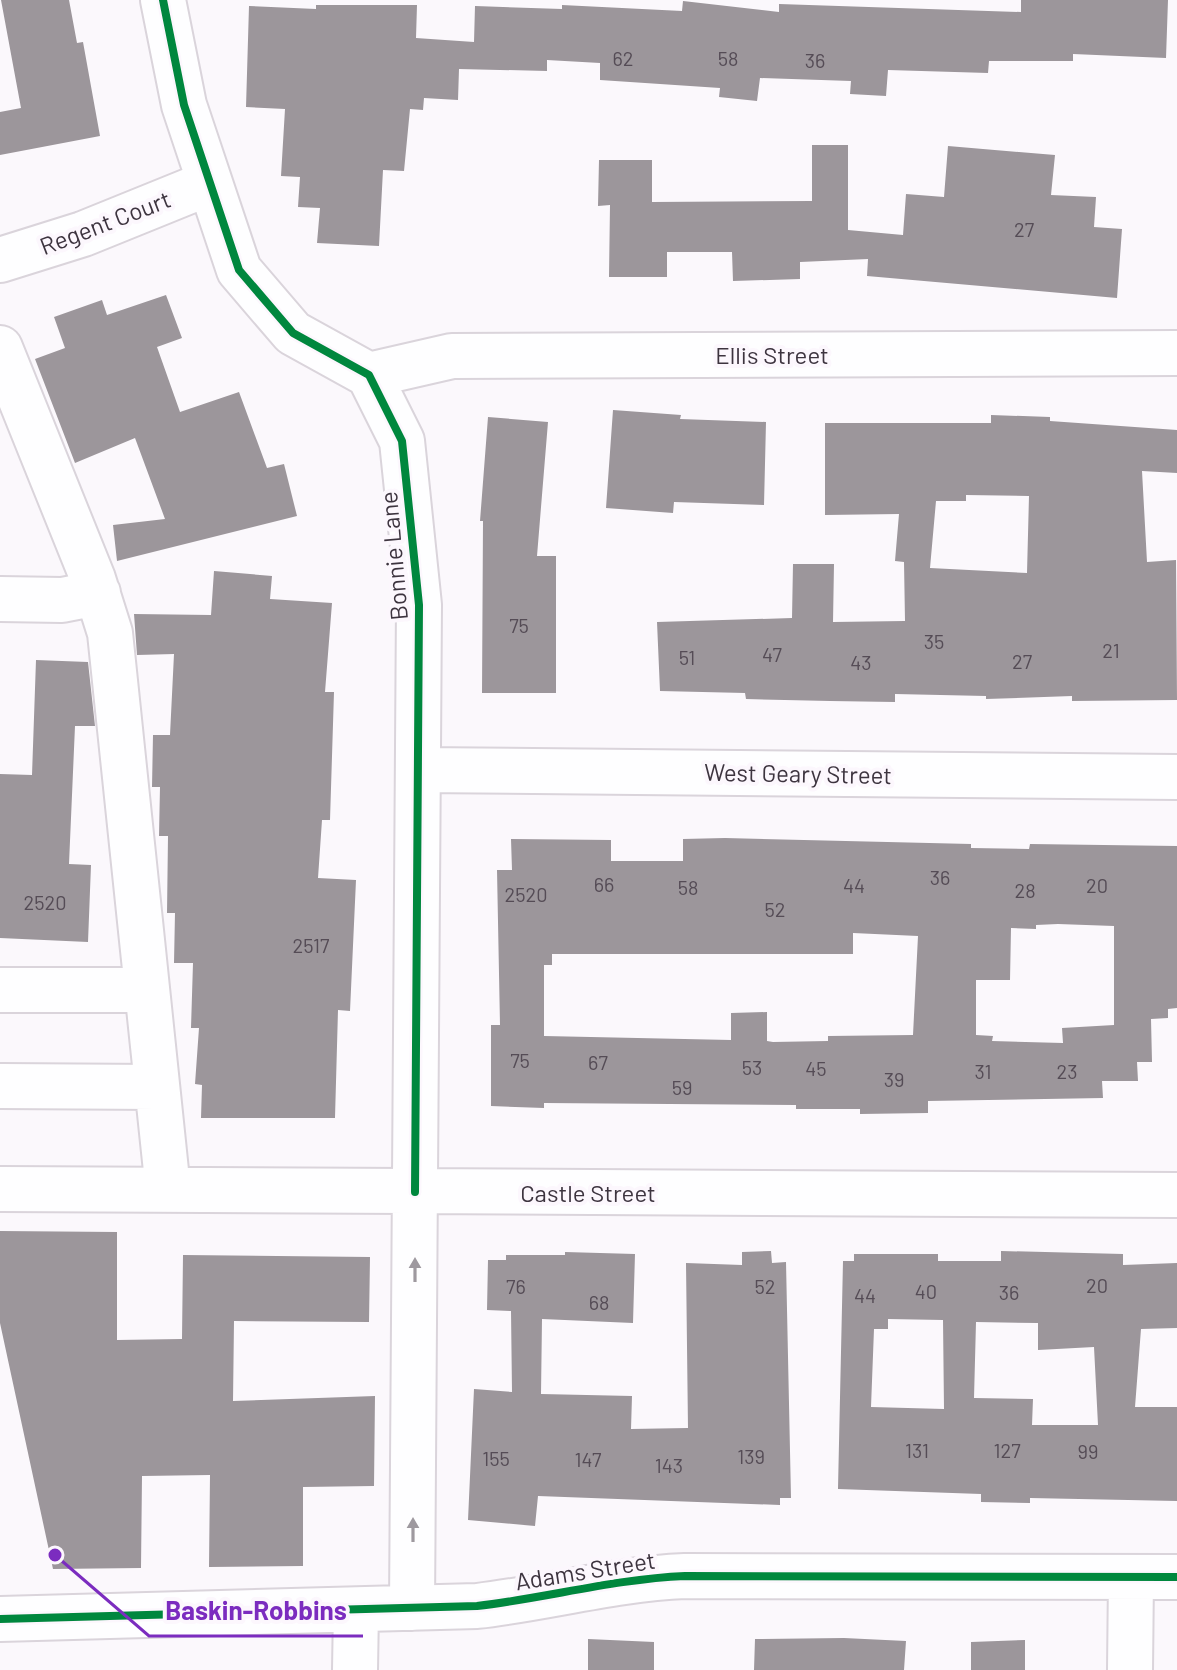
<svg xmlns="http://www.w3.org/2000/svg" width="1177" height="1670" viewBox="0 0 1177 1670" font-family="Barlow,sans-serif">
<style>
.building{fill:#9c969b;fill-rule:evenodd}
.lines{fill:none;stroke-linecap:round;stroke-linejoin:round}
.minor-casing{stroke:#dad4db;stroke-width:48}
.minor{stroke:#fefeff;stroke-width:44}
.cycleway-casing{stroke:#fcf7fd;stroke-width:13}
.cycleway{stroke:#00873e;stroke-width:8}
.oneway{fill:#9e999f}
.labels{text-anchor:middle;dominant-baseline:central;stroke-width:8;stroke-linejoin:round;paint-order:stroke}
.number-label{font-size:20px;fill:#554c56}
.street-label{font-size:24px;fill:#3d343f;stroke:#fcf7fd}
.leader{fill:none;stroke:#7b2cbf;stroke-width:3}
.callout-dot{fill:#7b2cbf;stroke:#fcf7fd;stroke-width:3}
.callout-label{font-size:26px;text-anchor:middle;font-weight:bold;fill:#7b2cbf;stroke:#fcf7fd;stroke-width:8;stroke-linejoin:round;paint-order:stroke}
</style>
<rect width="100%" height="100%" fill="#fbf8fc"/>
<path class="building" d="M1,0h68l8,43 6,-1 17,94 -100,19v-43l21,-4z
M1021,0h147l-2,58 -93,-4v7h-84l-1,12 -100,-3 -2,26 -36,-2 1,-13 -91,-3 -3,23 -38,-4 1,-9 -120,-8v-17l-53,-3v11l-88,-2 -1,31 -34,-2 -1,12 -13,-1 -6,62 -21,-1 -4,76 -62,-3 3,-35 -22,-1 2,-30 -19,-1 4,-67 -39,-2 3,-101 67,3v-4h101l-1,33 58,4 1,-36 87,3v-4l120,6 1,-10 96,11v-8l242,8z
M812,145h36v85l55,5 3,-41 38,3 4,-51 107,9 -4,40 45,2 -2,30 28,2 -5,69 -250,-22 1,-17 -68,3v17l-67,2 -1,-29h-65v25h-58l1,-72 -12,1 1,-46h53v42l160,-1z
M166,295l16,43 -25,9 23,65 59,-20 28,76 17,-4 13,52 -180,45 -4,-36 52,-6 -30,-81 -60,25 -40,-104 30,-11 -11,-31 48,-17 5,15z
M613,410l68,5 -1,4 86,3 -2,83 -90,-3 -1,11 -67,-5z
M991,415l59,2v4l127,9v43l-35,-2 5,91 29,-2 1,140 -105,1v-5l-86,3v-3l-91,-2v8l-65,-1 -84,-2 -1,-6 -85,-2 -3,-69 135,-4 1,-54h41l-1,58 72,-1 -1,-59 -9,-1 4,-47 -74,1v-92h166zM966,495l63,1 -2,77 -97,-5 6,-67h30z
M488,417l60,5 -11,134h19v137h-74l1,-172h-3z
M214,571l58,5 -2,23 62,4 -7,89h9l-4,128h-8l-4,58 38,2 -6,131 -12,-1 -3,108h-134l1,-33 -7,-1 4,-56h-8l2,-65h-19l1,-50h-8l1,-77h-9l1,-49h-8l1,-52h17l4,-81 -37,1 -3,-41 77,1z
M36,660l52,2 7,64h-20l-6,138 22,1 -3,77 -88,-4v-164l32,1z
M725,838l246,6v4l58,1 1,-5 147,2v162l-9,1v9l-17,1 1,43h-15l1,19h-36l1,17 -175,3v12l-68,1v-5h-64v-4l-252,-2v5l-53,-2v-81h9l-3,-155h15l-1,-31 100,1v21h72v-22zM1058,924l56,2v99l-52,3 1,15 -71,-2 1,-5 -17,-1v-55h34l1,-52 25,1v-4zM853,933l65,3 -5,99 -85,1v5l-55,1 -6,-1v-29l-36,1v27l-187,-4v-71h8v-11h301z
M0,1231l117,1v108l65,-1 1,-84 187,2 -1,65 -135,-1 -1,80 142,-5 -1,90 -71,1v79l-94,1 1,-92 -68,1 -1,92 -88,1 -53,-246z
M771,1251l1,12 14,-1 5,236h-11v7l-242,-9 -3,30 -67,-6 6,-131 38,3 -1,-81 -24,-1 1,-50h18v-5h59v-3l70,2 -2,69 -91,-4 -1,75 91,2 -1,33 57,-1 -2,-165 56,2v-13z
M1001,1251l122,3v11l54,-2v65l-36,1 -6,78h42v94l-147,-3v5l-49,-1v-8l-143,-5 5,-228h11v-7h84v7h63zM888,1319l55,1 1,89 -73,-2 3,-78h14zM976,1322l62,1v27l56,-3 4,78h-66l1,-26 -59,-1z
M844,1638l62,3 -2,29h-150l1,-31z
M588,1639l66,3v28h-66z
M1025,1640v30h-54v-28z"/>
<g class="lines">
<defs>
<path id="minor" d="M163,0l21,105 55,165 54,63 76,42 33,66 17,164 -7,1003
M0,260l83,-26 126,-51
M0,348l93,231 17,54 58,557
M369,375l83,-19 725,-3
M0,599l62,1 36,-7
M419,770l758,7
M0,990h147
M0,1086l157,1
M0,1189l1177,6
M0,1619l477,-13c70,-8 137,-27 208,-30l492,1
M355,1670l1,-60
M1130,1670l1,-93"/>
</defs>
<use href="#minor" class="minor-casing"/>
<use href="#minor" class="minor"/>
<defs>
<path id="cycleway" d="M163,0l21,105 55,165 54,63 76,42 33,66 17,164 -4,587
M0,1619l477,-13c70,-8 137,-27 208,-30l492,1"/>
</defs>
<use href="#cycleway" class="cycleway-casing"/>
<use href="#cycleway" class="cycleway"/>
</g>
<defs><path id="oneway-solid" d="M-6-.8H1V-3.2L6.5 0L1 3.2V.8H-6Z" transform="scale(2)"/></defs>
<g class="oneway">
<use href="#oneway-solid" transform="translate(415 1270) rotate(-90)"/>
<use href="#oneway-solid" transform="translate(413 1530) rotate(-90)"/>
</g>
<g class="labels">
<g class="number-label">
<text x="623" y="58">62</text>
<text x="728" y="58">58</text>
<text x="815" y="60">36</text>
<text x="1024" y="229">27</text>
<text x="519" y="625">75</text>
<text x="934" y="641">35</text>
<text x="1111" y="650">21</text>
<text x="772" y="654">47</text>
<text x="687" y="657">51</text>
<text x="1022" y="661">27</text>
<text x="861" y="662">43</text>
<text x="940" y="877">36</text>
<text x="604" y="884">66</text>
<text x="854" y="885">44</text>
<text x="1097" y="885">20</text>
<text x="688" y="887">58</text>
<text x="1025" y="890">28</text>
<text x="526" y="894">2520</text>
<text x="45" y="902">2520</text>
<text x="775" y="909">52</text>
<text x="311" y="945">2517</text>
<text x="520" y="1060">75</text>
<text x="598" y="1062">67</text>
<text x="752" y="1067">53</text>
<text x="816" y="1068">45</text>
<text x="983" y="1071">31</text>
<text x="1067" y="1071">23</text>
<text x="894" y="1079">39</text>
<text x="682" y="1087">59</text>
<text x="1097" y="1285">20</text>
<text x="516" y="1286">76</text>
<text x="765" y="1286">52</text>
<text x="926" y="1291">40</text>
<text x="1009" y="1292">36</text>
<text x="865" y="1295">44</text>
<text x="599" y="1302">68</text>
<text x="917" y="1450">131</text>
<text x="1007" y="1450">127</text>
<text x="1088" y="1451">99</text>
<text x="751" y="1456">139</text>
<text x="496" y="1458">155</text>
<text x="588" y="1459">147</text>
<text x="669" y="1465">143</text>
</g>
<g class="street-label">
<text transform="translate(105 222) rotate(-21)">Regent Court</text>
<text x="772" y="354">Ellis Street</text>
<text transform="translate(393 556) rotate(-95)">Bonnie Lane</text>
<text transform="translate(798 773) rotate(1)">West Geary Street</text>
<text x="588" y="1192">Castle Street</text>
<text transform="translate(585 1570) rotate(-9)">Adams Street</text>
</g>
</g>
<path class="leader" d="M55 1555L149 1636H363"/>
<circle class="callout-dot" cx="55" cy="1555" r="8"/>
<g class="callout-label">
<text x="256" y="1620">Baskin-Robbins</text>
</g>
</svg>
